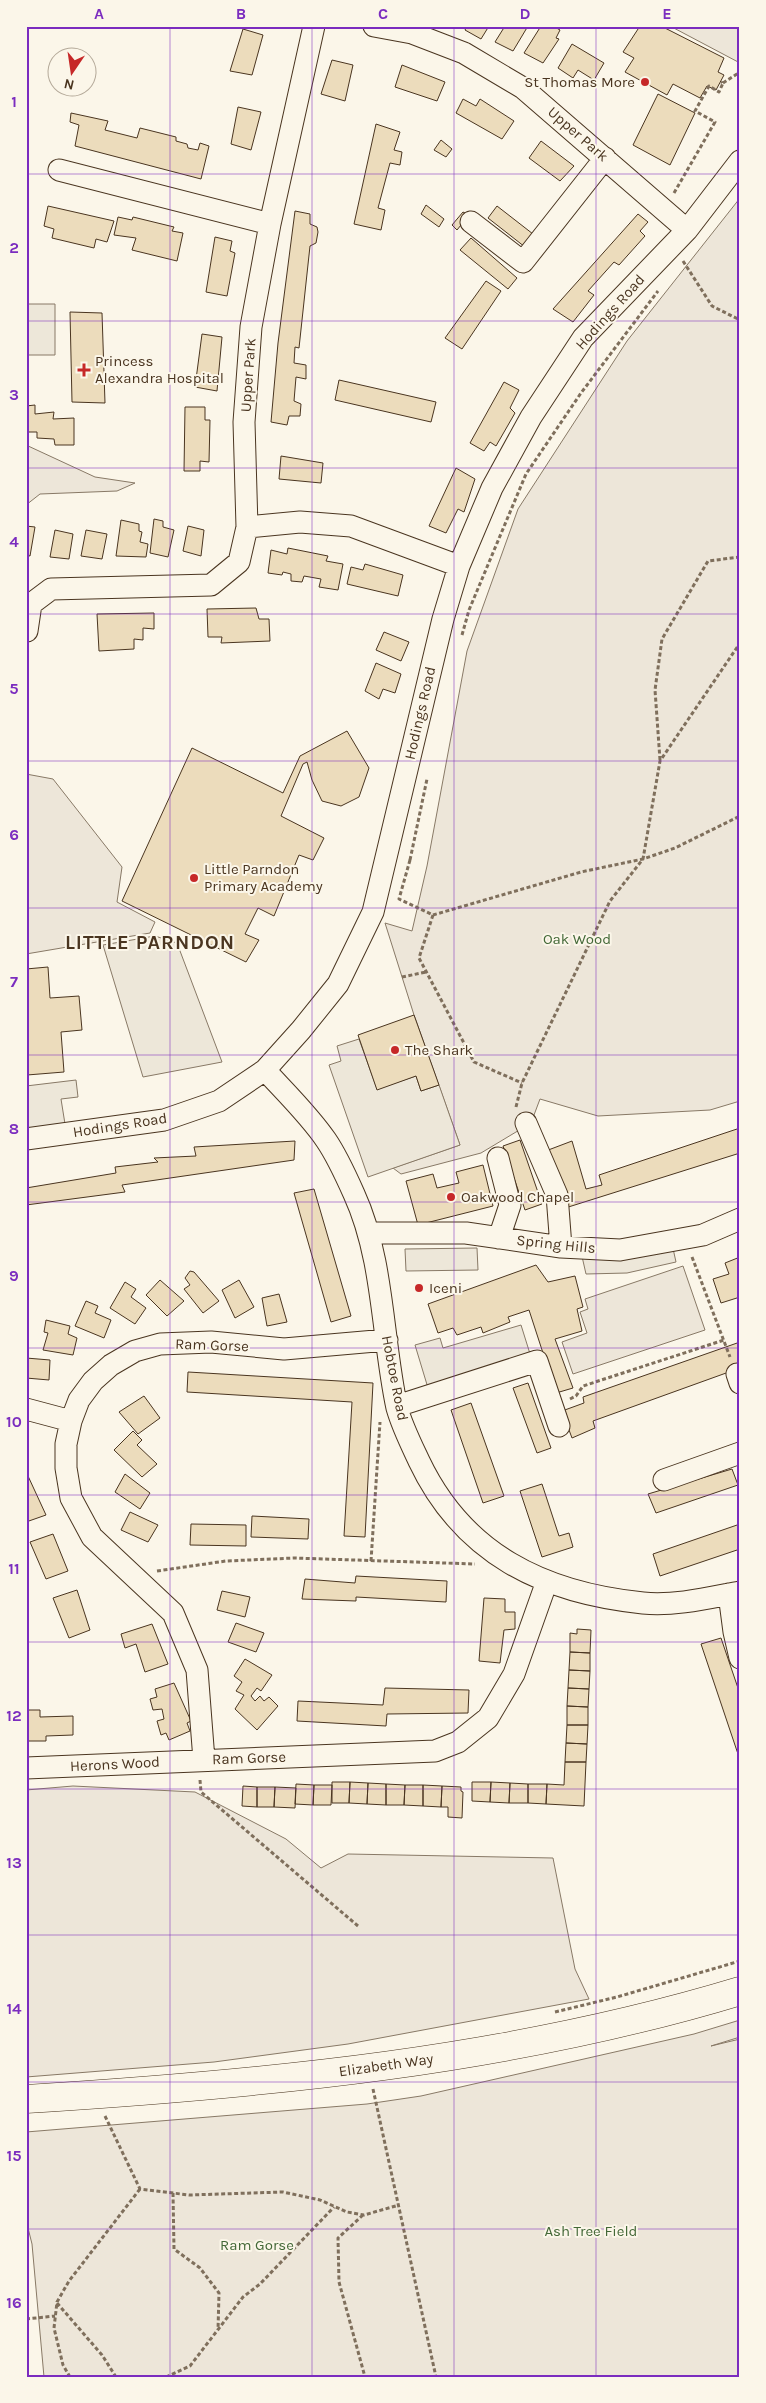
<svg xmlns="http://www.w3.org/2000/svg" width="766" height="2403" viewBox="0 0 766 2403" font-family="Karla,sans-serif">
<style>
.green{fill:#ede6d9;stroke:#887966}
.parking{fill:#ede7d9;stroke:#887966}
.building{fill:#ecdcbc;stroke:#4a3520}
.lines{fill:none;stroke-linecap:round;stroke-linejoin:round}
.minor-casing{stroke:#4a3520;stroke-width:23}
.major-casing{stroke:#4a3520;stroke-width:29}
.path{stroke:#7f6f5c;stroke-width:3;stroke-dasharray:4 2.5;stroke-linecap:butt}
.minor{stroke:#fbf6e9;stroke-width:21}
.major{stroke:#fbf6e9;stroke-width:28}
.grid{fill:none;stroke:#7b2cbf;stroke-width:1;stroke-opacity:0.55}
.poi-dot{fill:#c62828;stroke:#fbf6e9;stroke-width:2}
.labels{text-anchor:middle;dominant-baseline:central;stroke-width:4;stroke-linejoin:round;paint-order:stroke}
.poi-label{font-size:15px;fill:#4a3520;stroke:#fbf6e9;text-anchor:start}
.street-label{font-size:15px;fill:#4a3520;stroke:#fbf6e9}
.park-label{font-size:15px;fill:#436837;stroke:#fbf6e9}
.district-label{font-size:20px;font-weight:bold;letter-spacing:1px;fill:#4a3520;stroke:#fbf6e9}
.neatline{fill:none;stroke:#7b2cbf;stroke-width:2}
.grid-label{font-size:16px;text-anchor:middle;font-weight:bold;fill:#7b2cbf}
</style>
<rect width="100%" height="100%" fill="#fbf6e9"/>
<path class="green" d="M670,26h70v37z
M740,198v903l-30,9 -112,6 -58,-17 -9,24 -50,30 -80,21 -8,-6 67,-23 -46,-130 -29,-92 27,8 15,-65 40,-215 51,-142 109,-168z
M26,445l69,32 40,6 -18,8 -77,3 -14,11z
M26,774l27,5 69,88 -5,35 38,20 -5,11 -124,21z
M683,1266l22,64 -132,44 -11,-32 25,-9 -7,-21 8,-3 -3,-10z
M73,1786l122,6 91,47 35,29 27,-14 205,4 22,111 14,30 -241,45 -134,18 -188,15v-287z
M740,2020v17l-29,9 29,-7v338h-696l-12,-133 -6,-24v-88l341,-28 54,-8 273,-62z"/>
<path class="parking" d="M28,304h27v51h-27l-2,15v-57h2z
M155,936l22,7 45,119 -79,15 -40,-132z
M359,1039l18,50 39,-13 5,15 18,-6 21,60 -92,32 -39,-112 12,-4 -4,-15z
M76,1080l2,17 -17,2 4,25 -39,5v-43z
M672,1244l4,18 -49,11 -41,1 -5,-22z
M477,1248l1,22 -72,1 -1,-22z
M521,1325l10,32 -103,31 -13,-43 25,-7 3,10z"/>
<path class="building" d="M467,26h22l-8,13 -16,-9z
M505,26h23l-15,25 -18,-9z
M541,26h12l7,4 -4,8 3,1 -16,24 -19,-10z
M640,26h21l63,32 -6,14 6,3 -8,15 -9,-4 -7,12 -27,-14 -6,11 -42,-23 9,-14 -11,-6z
M243,29l20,6 -11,40 -22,-4z
M572,44l32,19 -10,17 -16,-10 -5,8 -15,-10z
M332,60l21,5 -8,36 -24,-7z
M402,65l43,17 -8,19 -42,-14z
M658,94l37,19 -25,52 -37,-20z
M463,99l13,7 4,-7 34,22 -12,18 -46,-26z
M238,107l23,5 -10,38 -20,-6z
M71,113l37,8 -3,9 32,8 3,-10 36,9v4l11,3 1,4 10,2 2,-7 9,3 -8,33 -126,-33 4,-21 -9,-3z
M376,124l24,8 -6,18 8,2 -2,13 -10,-2 -12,45 7,2 -4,20 -27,-6z
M441,140l11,9 -6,8 -12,-7z
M541,141l33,25 -14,15 -31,-23z
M426,205l18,14 -5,8 -18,-13z
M48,206l66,15 -7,21 -11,-3 -2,9 -42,-10 2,-9 -10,-3z
M497,206l36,28 -8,13 -37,-29z
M295,211l15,3v10l7,3 1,5 -2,11 -6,3 -11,102 -4,-1 -1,16 12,2v14l-10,-2 -2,24 7,3 -1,12h-11l-2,9 -16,-3 7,-79z
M463,212l6,3 -12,15 -5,-5z
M638,214l10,8 -8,9 5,5 -26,29 -5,-3 -26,29 6,4 -21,27 -20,-13z
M118,217l14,3 1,-3 41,10 -2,4 11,2 -6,28 -45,-11 4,-12 -22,-3z
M215,237l17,4 -2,10 5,2 -8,43 -21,-4z
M471,238l46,40 -9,11 -48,-39z
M486,281l15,10 -39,58 -17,-11z
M70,312l32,1 3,90 -33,-1z
M202,334l20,3 -5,54 -22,-4z
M339,380l97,22 -5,20 -96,-22z
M504,382l15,8 -9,18 5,5 -19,33 -6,-4 -6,9 -14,-8z
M35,405v9l19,-2 -1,7 21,-1v27h-19l-1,-6 -17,-1v-6h-11v-26z
M185,407h20v13h5l-1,42 -9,-1v10h-16z
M281,456l42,7 -2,20 -42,-4z
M456,468l19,11 -11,33 -6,-3 -12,24 -17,-7z
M154,519l9,2v6l11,3 -6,27 -18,-4z
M121,520l18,4v7l3,1 -2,10 8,2 -2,13 -30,-1z
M26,526l9,1 -5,29 -4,-1z
M188,526l16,4 -3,26 -18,-5z
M55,530l18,4 -4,25 -19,-2z
M86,530l21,4 -5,25 -21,-3z
M288,548l40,8 -2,5 17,3 -5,26 -19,-3 2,-8 -17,-3 -2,6 -11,-1v-7l-8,-2 -1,3 -14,-2 3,-23 16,4z
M365,564l38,11 -5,21 -51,-12 4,-17 12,3z
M256,608l3,11h10l1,22 -49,2 1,-6h-14l-1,-28z
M154,613v16l-11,-1v12l-9,-1v10l-35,2 -2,-37z
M384,632l25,10 -8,19 -25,-11z
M376,663l25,11 -6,19 -12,-4 -4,10 -14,-8z
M347,731l22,37 -10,29 -18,9 -19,-5 -10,-21 -5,-18 -4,2 -22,52 43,22 -11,22 -14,-5 -25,61 -16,-8 -13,26 14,6 -13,22 -124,-61 70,-153 91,45 17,-37z
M48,967l2,31 29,-2 3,34 -21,2 3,40 -37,3 -1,-106z
M414,1015l25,70 -18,6 -5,-15 -39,14 -19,-55z
M740,1128v25l-178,56 -19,-57 29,-11 14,48 16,-4 -3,-10z
M520,1140l22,64 -17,6 -22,-64z
M295,1141l-1,19 -172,25 3,7 -99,13v-17l90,-15 -1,-6 43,-5 -4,-4 42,-2 -2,-9z
M483,1165l10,41 -75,19 -12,-44 27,-7 4,14 22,-5 -3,-11z
M314,1189l37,127 -20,6 -37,-129z
M740,1257v40l-19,6 -8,-24 16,-5 -4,-11z
M536,1265l12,17 27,-6 8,31 -6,2 5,22 -27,8 18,49 -17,5 -27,-83 -21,7 2,5 -27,11 -2,-6 -24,8 -4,-7 -15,5 -10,-29z
M190,1271l4,1 25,29 -16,12 -19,-24 6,-4 -5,-7z
M160,1280l24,21 -17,15 -21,-21z
M239,1280l15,27 -19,11 -13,-28z
M125,1282l11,7 -5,8 15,11 -11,16 -25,-16z
M279,1294l8,28 -20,4 -5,-28z
M86,1301l12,5 -3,7 16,7 -7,18 -29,-12z
M46,1320l24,6 -2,8 9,4 -4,17 -30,-5 5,-17 -4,-1z
M740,1342v26l-147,53 2,7 -23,10 -10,-27 22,-8 -1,-6z
M26,1358l24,2 -1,20 -23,-2z
M188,1372l185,11 -8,154 -21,-1 8,-134 -165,-10z
M528,1383l23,65 -14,5 -24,-65z
M144,1396l16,22 -22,16 -19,-22z
M471,1403l33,93 -21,7 -32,-93z
M133,1431l9,9 -5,5 20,19 -15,13 -28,-27z
M732,1469l6,16 -82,28 -8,-19z
M125,1474l25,19 -10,16 -25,-17z
M28,1476l18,39 -20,7v-45z
M542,1484l17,52 10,-3 4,14 -31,10 -22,-66z
M130,1512l28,13 -10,17 -27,-12z
M252,1516l57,3 -1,20 -57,-2z
M191,1524l55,1v21l-56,-1z
M740,1524v25l-80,27 -7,-22z
M53,1534l15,37 -22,8 -16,-37z
M356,1576l91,5 -1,21 -90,-5v4l-54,-2 3,-20 50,4z
M77,1590l13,40 -21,8 -16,-40z
M222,1591l28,6 -5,20 -28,-7z
M484,1598l21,1v13h10v17l-11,1 -4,33 -21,-2z
M236,1623l28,10 -8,19 -28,-10z
M152,1624l16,40 -23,8 -9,-28 -11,4 -4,-14z
M577,1629l14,1 -1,23 -20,-1v-19l7,1z
M721,1638l19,56v66l-39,-116z
M570,1652l20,1v18l-21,-1z
M245,1659l27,16 -11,16 -4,-3 -6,8 4,5 5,-5 4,5 5,-4 9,9 -21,24 -22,-21 9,-14 -8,-4 6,-9 -8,-6z
M569,1670l21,1 -1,18 -21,-1z
M174,1683l17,38 -4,2 3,8 -21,9 -3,-7 -5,2 -4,-14 7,-2 -2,-10 -9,1 -3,-11 7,-2 -2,-8z
M385,1688l84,2 -1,23 -81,1 -1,12 -89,-5 1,-20 85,4z
M568,1688l21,1 -1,18 -21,-1z
M567,1706l21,1v18h-21z
M27,1710h13v7l33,-1v19l-27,1v5h-18z
M567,1725h21l-1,19 -21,-1z
M566,1743l21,1 -1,18h-21z
M565,1762h21l-2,44 -38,-2 1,-20 17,1z
M332,1782h18l-1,21h-17z
M350,1782l18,1 -1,21 -18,-1z
M472,1782h19l-1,20 -18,-1z
M491,1782l19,1 -1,20 -19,-1z
M368,1783l18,1v21l-19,-1z
M510,1783l18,1v19h-19z
M296,1784l18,1 -1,20 -18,-1z
M386,1784l19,1 -1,20h-18z
M528,1784h19l-1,20 -18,-1z
M314,1785h18l-1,20h-18z
M405,1785h18v21l-19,-1z
M423,1785l19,1 -1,21 -18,-1z
M243,1786l14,1v20l-15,-1z
M442,1786l19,1v4l2,1 -1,26 -14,-1v-10h-7z
M257,1787h18l-1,20h-17z
M275,1787l21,1 -1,20 -21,-1z"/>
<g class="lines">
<defs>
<path id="minor" d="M374,26l38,7 52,20 59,35 164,142
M59,170l211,54
M471,222l52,40 82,-104
M247,527l53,-5 51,4 108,40
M27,631l4,-27 20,-15 160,-4 28,-23 8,-35 -3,-105 7,-95 19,-103 44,-198
M265,1070c20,22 44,45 61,70 11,16 20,36 28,54 30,65 28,145 43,214 5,18 14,36 22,53 44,93 124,132 224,142 32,3 65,-5 97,-11
M526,1123l31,72 4,52
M26,1139l138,-19 55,-19 46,-31 36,-40 37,-46 35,-72 70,-293 16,-53 33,-78 39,-71 52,-79 104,-108 53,-69
M498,1158l12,47 -11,33
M368,1233h98l95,14 59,3 83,-15 37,-16
M737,1374l3,9
M397,1406l140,-45 22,65
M26,1409l45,12
M664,1480l76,-27
M729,1594l5,38 6,26
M204,1760l-7,-90 -24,-57 -81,-76 -21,-39 -5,-30v-24l5,-23 8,-21 14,-19 18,-16 24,-14 25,-7 51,-2 73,7 103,-9
M26,1768l409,-17 23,-9 30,-24 26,-44 33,-93"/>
<path id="major" d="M26,2099c240,-15 483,-38 714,-108"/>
</defs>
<use href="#minor" class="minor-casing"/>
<use href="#major" class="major-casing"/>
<path class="path" d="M723,83l17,-11
M674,193l41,-71 -20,-11 14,-25 10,6 4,-9 -2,-1
M683,261l29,45 28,14
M462,635l7,-25 57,-136 55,-81 77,-102
M660,760l-5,-70 7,-51 46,-78 32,-4
M410,860l17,-81
M410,860l-11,39 34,16 148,-43 62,-13 32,-11 65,-32
M433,915l-14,43 55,104 48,21
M402,977l24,-5
M516,1107l6,-24 88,-182 33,-42 17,-98 80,-118
M692,1257l38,100
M570,1399l6,-3 7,-10 141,-46
M371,1561l9,-139
M157,1571l69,-10 68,-3 181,6
M200,1780l1,12 157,134
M555,2012l62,-15 123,-36
M373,2089l63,288
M105,2116l35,73 49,6 94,-3 37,8 27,12 17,3 35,-10
M173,2193l1,56 26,19 19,25 -1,37
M363,2215l-25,23 1,44 26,95
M57,2303l45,52 14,22
M26,2319l29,-3
M70,2377l-7,-12 -9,-37 3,-26 12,-21 71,-92
M166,2377l24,-11 53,-69 17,-13 74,-77"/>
<use href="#minor" class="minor"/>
<use href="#major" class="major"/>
</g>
<path class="grid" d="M170,26v2351M312,26v2351M454,26v2351M596,26v2351M26,174h714M26,321h714M26,468h714M26,614h714M26,761h714M26,908h714M26,1055h714M26,1202h714M26,1348h714M26,1495h714M26,1642h714M26,1789h714M26,1935h714M26,2082h714M26,2229h714"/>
<g class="poi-dot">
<circle cx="645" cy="82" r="5"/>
<path d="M81.5 362.5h5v5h5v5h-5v5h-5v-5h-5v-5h5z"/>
<circle cx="194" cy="878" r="5"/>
<circle cx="395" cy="1050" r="5"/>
<circle cx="451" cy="1197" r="5"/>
<circle cx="419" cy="1288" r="5"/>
</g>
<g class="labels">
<g class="poi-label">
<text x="635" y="82" text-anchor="end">St Thomas More</text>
<text x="95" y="361">Princess<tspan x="95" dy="17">Alexandra Hospital</tspan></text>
<text x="204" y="869">Little Parndon<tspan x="204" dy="17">Primary Academy</tspan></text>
<text x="405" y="1050">The Shark</text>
<text x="461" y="1197">Oakwood Chapel</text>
<text x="429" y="1288">Iceni</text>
</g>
<g class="street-label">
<text transform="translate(578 134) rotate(41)">Upper Park</text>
<text transform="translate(610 312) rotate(-48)">Hodings Road</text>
<text transform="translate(248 375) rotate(-86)">Upper Park</text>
<text transform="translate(420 713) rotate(-77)">Hodings Road</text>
<text transform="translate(120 1125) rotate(-9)">Hodings Road</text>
<text transform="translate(556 1244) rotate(6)">Spring Hills</text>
<text transform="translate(212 1345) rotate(2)">Ram Gorse</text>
<text transform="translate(395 1378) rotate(79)">Hobtoe Road</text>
<text transform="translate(249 1758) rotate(-2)">Ram Gorse</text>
<text transform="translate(115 1764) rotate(-3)">Herons Wood</text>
<text transform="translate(386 2065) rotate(-8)">Elizabeth Way</text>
</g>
<g class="park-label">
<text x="577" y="939">Oak Wood</text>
<text x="591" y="2231">Ash Tree Field</text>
<text x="257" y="2245">Ram Gorse</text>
</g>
<g class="district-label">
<text x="150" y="942">LITTLE PARNDON</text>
</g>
</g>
<rect width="766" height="2403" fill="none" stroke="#fbf6e9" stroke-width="55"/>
<g transform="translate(72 72) rotate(193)"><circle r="24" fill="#fbf6e9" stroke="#b4a999"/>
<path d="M0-4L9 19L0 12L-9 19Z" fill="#c62828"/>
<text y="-8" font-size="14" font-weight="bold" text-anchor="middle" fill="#4a3520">N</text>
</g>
<rect x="28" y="28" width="710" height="2348" class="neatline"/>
<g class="grid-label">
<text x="99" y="19">A</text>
<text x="241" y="19">B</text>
<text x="383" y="19">C</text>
<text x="525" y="19">D</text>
<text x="667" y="19">E</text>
<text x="14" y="107">1</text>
<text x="14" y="253">2</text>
<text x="14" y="400">3</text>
<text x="14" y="547">4</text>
<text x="14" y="694">5</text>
<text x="14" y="840">6</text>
<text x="14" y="987">7</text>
<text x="14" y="1134">8</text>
<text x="14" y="1281">9</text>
<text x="14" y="1427">10</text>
<text x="14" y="1574">11</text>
<text x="14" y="1721">12</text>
<text x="14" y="1868">13</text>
<text x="14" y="2014">14</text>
<text x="14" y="2161">15</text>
<text x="14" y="2308">16</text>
</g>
</svg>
